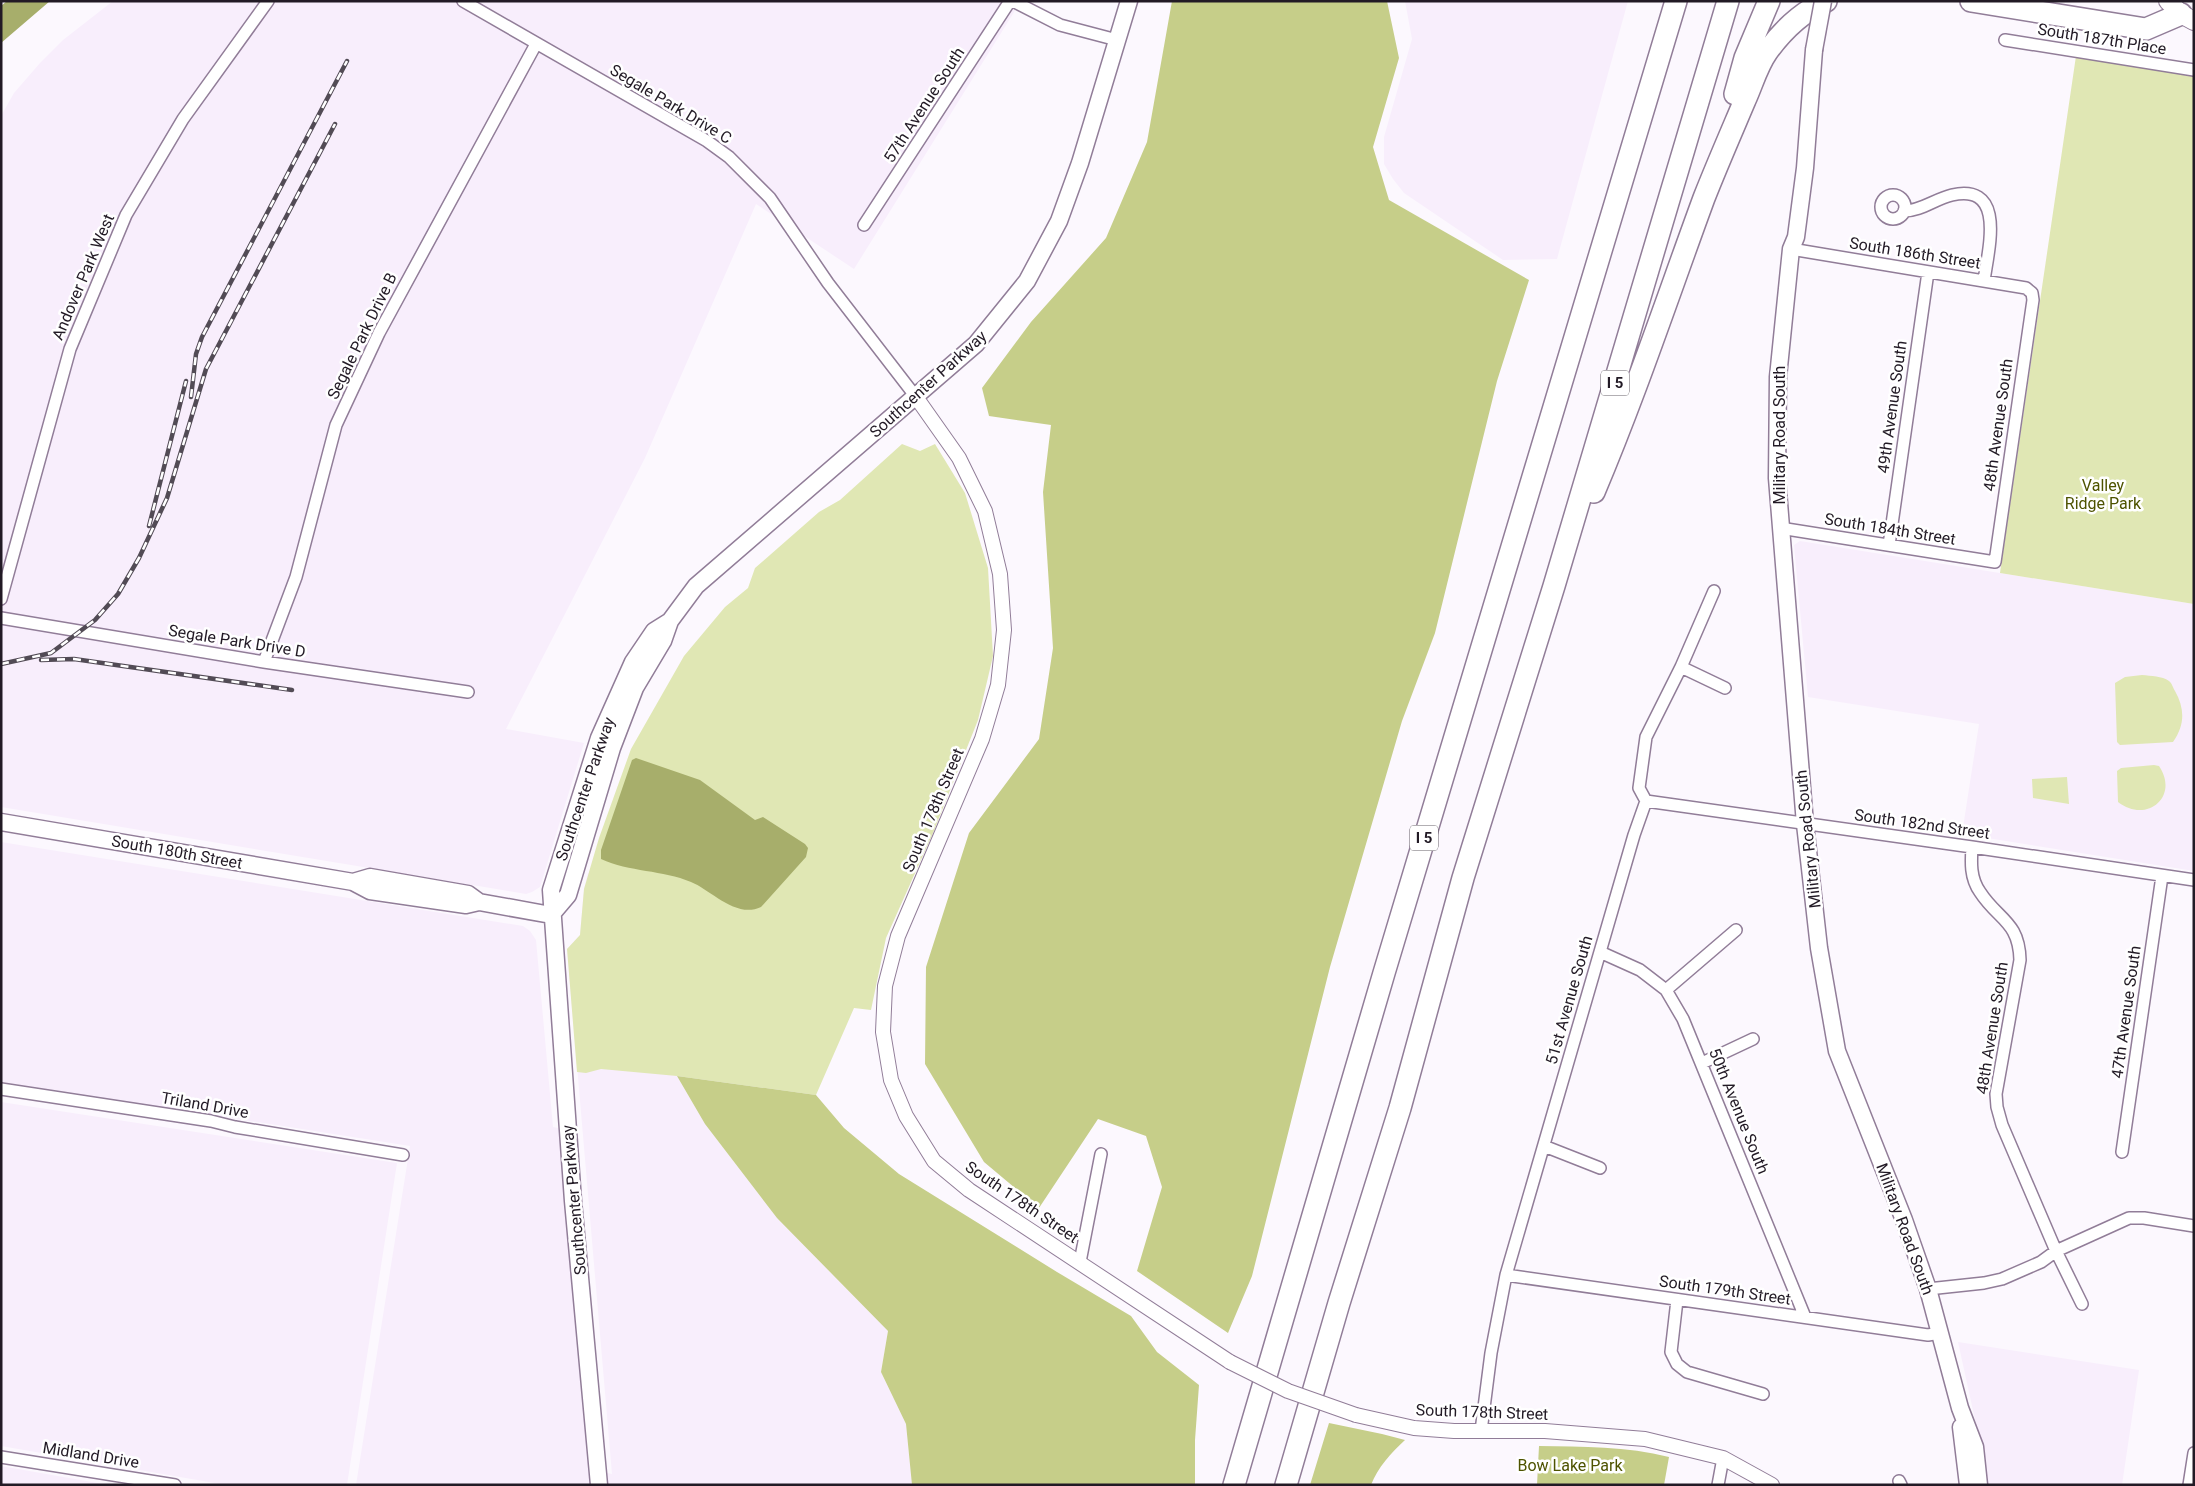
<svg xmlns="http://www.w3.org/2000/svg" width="2195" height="1486" viewBox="0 0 2195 1486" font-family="Roboto,sans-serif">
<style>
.built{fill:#f8eefc}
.green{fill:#e0e7b4}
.forest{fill:#c6ce89}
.water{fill:#a7ae6b}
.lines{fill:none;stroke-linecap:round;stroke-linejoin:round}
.minor-casing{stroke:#917d98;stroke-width:14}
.tertiary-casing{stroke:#917d98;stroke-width:16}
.secondary-casing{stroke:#917d98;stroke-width:19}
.primary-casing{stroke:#917d98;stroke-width:20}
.motorway-casing{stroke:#917d98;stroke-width:24}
.minor{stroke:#fff;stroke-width:11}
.tertiary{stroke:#fff;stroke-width:14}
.secondary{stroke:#fff;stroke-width:16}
.primary{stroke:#fff;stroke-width:18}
.motorway{stroke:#fff;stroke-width:21}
.rail-casing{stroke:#524b55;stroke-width:4.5}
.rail{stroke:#fff;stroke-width:2.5;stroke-dasharray:8;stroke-linecap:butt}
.tertiary-bridge-casing{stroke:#917d98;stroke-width:16;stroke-linecap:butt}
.secondary-bridge-casing{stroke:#917d98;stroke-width:19;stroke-linecap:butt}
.tertiary-bridge{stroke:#fff;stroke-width:14}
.secondary-bridge{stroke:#fff;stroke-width:16}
.labels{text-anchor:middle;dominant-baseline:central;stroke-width:5;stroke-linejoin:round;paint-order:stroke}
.shield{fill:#fff;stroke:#645f66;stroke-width:1}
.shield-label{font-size:15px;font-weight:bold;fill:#221a25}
.street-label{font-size:16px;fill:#221a25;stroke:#fff}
.park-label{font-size:16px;fill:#4e5300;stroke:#fff}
</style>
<rect width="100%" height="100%" fill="#fcf8fe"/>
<path class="built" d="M113,1h908l-167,268 -98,-65 -111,254 -139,271 78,14 -44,144 -8,5 -6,2 -525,-87v-691l13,-23 26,-30 23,-23z
M1405,1h223l-71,258 -54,1 -99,-67 -11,-14 -9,-15v-27l28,-98z
M1800,541l394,63v267l-232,-37 17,-110 -171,-27 -14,-152z
M1,842l522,84 7,5 6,9 17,187 15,3 30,341 14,3 -45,-525 13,-14 4,-46 4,-16 173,57 -84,146 28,48 72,94 111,113 -7,41 25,52 6,61h-556l54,-339 -409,-64z
M1,1102l396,61 -50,322h-121l-225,-39z
M1958,1342l181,28 -17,115h-136l-7,-47z
M1,1466l108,19h-108z"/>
<path class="green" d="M2076,56l118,20v528l-194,-31z
M902,444l18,7 15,-7 30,49 23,75 5,88 -15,64 -45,113 -47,105 -15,72 -17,-2 -38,87 -139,-19 -76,-7 -15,4 -9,-1 -10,-123 13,-14 4,-46 15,-51 32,-89 53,-93 41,-49 23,-19 7,-20 64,-56 21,-12z
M2142,675c9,1 20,1 27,6 3,2 4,7 6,10 10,18 10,34 -2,51l-53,3 -3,-3 -2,-59 10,-6z
M2154,765l5,1c21,31 -13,58 -41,36l-1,-31 4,-3z
M2067,777l2,27 -36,-6 -1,-19z"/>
<path class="forest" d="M1172,1h215l12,57 -26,89 16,53 140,80 -32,101 -62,252 -33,88 -72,246 -78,309 -24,57 -91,-62 25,-84 -16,-51 -48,-17 -59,89 -55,-46 -59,-98 1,-97 43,-134 70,-94 14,-91 -10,-156 8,-67 -62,-9 -7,-28 49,-66 75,-84 41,-96z
M677,1076l139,19 28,33 55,46 158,98 74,44 26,36 42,33 -4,55v45h-283l-6,-61 -25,-52 7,-41 -111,-113 -72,-94z
M1329,1423l53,11 23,6c-14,13 -27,27 -34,45h-61z
M1539,1446c43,1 88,0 130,11l-5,28h-127z"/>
<path class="water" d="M7,1h43l-49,42v-37z
M636,758l64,22 55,40 8,-3 42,27 3,4 -2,9 -45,50c-25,12 -50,-17 -70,-25 -28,-12 -62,-10 -90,-23v-9l31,-90z"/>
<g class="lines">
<defs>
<path id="minor" d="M463,1l244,140 22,16 41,41 58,85 88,114
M1013,1l47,24 57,15
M2005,40l189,30
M1881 207a12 12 0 1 1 24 0a12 12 0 1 1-24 0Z
M1904,211c17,0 31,-12 48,-16 55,-12 36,55 32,86
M864,225l146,-224
M1780,528l215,34 38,-262 -1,-7 -6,-5 -235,-39
M1889,545l39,-273
M1,599l69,-250 56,-134 57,-96 85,-118
M1,618l263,44 204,30
M264,662l32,-85 40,-152 43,-92 157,-289
M1681,667l44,21
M1646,801l326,46 222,33
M1972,847c-1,15 -2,31 8,45 18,28 39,29 40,68l-24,134 1,13 5,18 54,126 26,53
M1600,952l40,18 26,20 17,29 122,298
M1666,990l70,-60
M1702,1063l51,-24
M1,1089l210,32 24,6 168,28
M1544,1146l56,22
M2122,1152l40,-276
M1080,1262l21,-108
M1506,1275l422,60 12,-2
M1928,1289l56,-6 18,-4 39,-17 15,-11 73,-33h15l50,8
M1677,1300l-6,52 6,12 10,8 76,22
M1481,1431l10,-78 15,-78 128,-440 12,-34 -7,-13 7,-51 35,-70 33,-76
M1,1457l174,28
M1899,1481l2,4
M1718,1485l5,-27
M2189,1485l5,-32"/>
<path id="tertiary" d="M916,397l43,61 26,53 15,63 4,56 -6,55 -16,54 -84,197 -13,50 -2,46 8,48 15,36 28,45 35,29 261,172
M1356,1415l58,13 40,3h91l100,8 78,19 49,27"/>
<path id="secondary" d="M1814,50l-9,118 -9,69 -5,12 -13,128 -1,101 28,346 14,124 18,103 67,169 24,69 32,119 15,39 4,38
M1,822l352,60 17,9 96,14 13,-3 72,13
M353,882l17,-5 98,17 11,8
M551,915l17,-20 44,-147 23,-60 28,-47 7,-20 26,-35 280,-242 51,-63 32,-60 21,-58 49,-162
M1961,1427l7,58
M599,1485l-26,-284 -22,-311 48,-152 34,-76 21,-31 16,-10"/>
<path id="primary" d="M2168,1l13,13 13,7"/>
<path id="motorway" d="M1971,1l175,28 35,-15
M1735,94l10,-36 24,-57
M1594,492c41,-97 74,-196 110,-294 13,-33 27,-65 41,-98 7,-15 12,-34 22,-48 15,-21 35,-40 59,-51
M1234,1485l150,-512 292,-972
M1286,1485l53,-182 61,-195 63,-230 91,-292 174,-585"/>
</defs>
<use href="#minor" class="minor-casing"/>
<use href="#tertiary" class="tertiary-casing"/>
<use href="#secondary" class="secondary-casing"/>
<use href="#primary" class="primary-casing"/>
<use href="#motorway" class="motorway-casing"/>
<use href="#minor" class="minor"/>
<use href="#tertiary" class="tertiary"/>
<use href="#secondary" class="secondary"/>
<use href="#primary" class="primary"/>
<use href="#motorway" class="motorway"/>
<defs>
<path id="rail" d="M191,397l5,-43 6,-17 145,-276
M149,526l37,-145
M41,660l33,-1 218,31
M1,664l50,-11 44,-33 23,-26 21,-36 28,-60 39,-129 129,-245"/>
</defs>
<use href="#rail" class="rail-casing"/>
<use href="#rail" class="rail"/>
<defs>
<path id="tertiary-bridge" d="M1230,1362l58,29 68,24"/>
<path id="secondary-bridge" d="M1814,50l9,-49"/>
</defs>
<use href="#tertiary-bridge" class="tertiary-bridge-casing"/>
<use href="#secondary-bridge" class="secondary-bridge-casing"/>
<use href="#tertiary-bridge" class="tertiary-bridge"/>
<use href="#secondary-bridge" class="secondary-bridge"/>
</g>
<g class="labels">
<g class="shield">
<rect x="1601" y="370.5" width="28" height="25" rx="4"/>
<rect x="1410" y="825.5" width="28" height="25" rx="4"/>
</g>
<g class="shield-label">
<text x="1615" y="383">I 5</text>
<text x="1424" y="838">I 5</text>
</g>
<g class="street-label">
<text transform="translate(2102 39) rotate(9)">South 187th Place</text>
<text transform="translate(671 104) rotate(31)">Segale Park Drive C</text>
<text transform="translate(924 105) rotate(-57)">57th Avenue South</text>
<text transform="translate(1915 253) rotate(9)">South 186th Street</text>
<text transform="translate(83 277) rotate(-67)">Andover Park West</text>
<text transform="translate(362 336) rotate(-64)">Segale Park Drive B</text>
<text transform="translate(928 384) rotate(-42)">Southcenter Parkway</text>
<text transform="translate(1892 407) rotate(-82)">49th Avenue South</text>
<text transform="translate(1998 425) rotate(-82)">48th Avenue South</text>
<text transform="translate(1779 435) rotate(-90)">Military Road South</text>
<text transform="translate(1890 529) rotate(9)">South 184th Street</text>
<text transform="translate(237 641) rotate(9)">Segale Park Drive D</text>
<text transform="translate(585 789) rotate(-71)">Southcenter Parkway</text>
<text transform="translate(933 810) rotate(-67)">South 178th Street</text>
<text transform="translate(1922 824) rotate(8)">South 182nd Street</text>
<text transform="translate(1808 839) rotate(-96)">Military Road South</text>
<text transform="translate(177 852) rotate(10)">South 180th Street</text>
<text transform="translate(1569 1000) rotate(-74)">51st Avenue South</text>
<text transform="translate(2126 1012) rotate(-82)">47th Avenue South</text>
<text transform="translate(1992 1028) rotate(-81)">48th Avenue South</text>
<text transform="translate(205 1105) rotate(10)">Triland Drive</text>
<text transform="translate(1739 1111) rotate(68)">50th Avenue South</text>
<text transform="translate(574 1200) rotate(-95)">Southcenter Parkway</text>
<text transform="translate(1022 1202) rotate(34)">South 178th Street</text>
<text transform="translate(1905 1229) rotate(70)">Military Road South</text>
<text transform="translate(1725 1290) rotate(8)">South 179th Street</text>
<text transform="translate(1482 1412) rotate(2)">South 178th Street</text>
<text transform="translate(91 1455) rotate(9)">Midland Drive</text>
</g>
<g class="park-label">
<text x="2103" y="485">Valley<tspan x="2103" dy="18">Ridge Park</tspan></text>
<text x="1570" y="1465">Bow Lake Park</text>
</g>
</g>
<rect width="2195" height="1486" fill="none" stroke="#221a25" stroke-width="5"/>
</svg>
